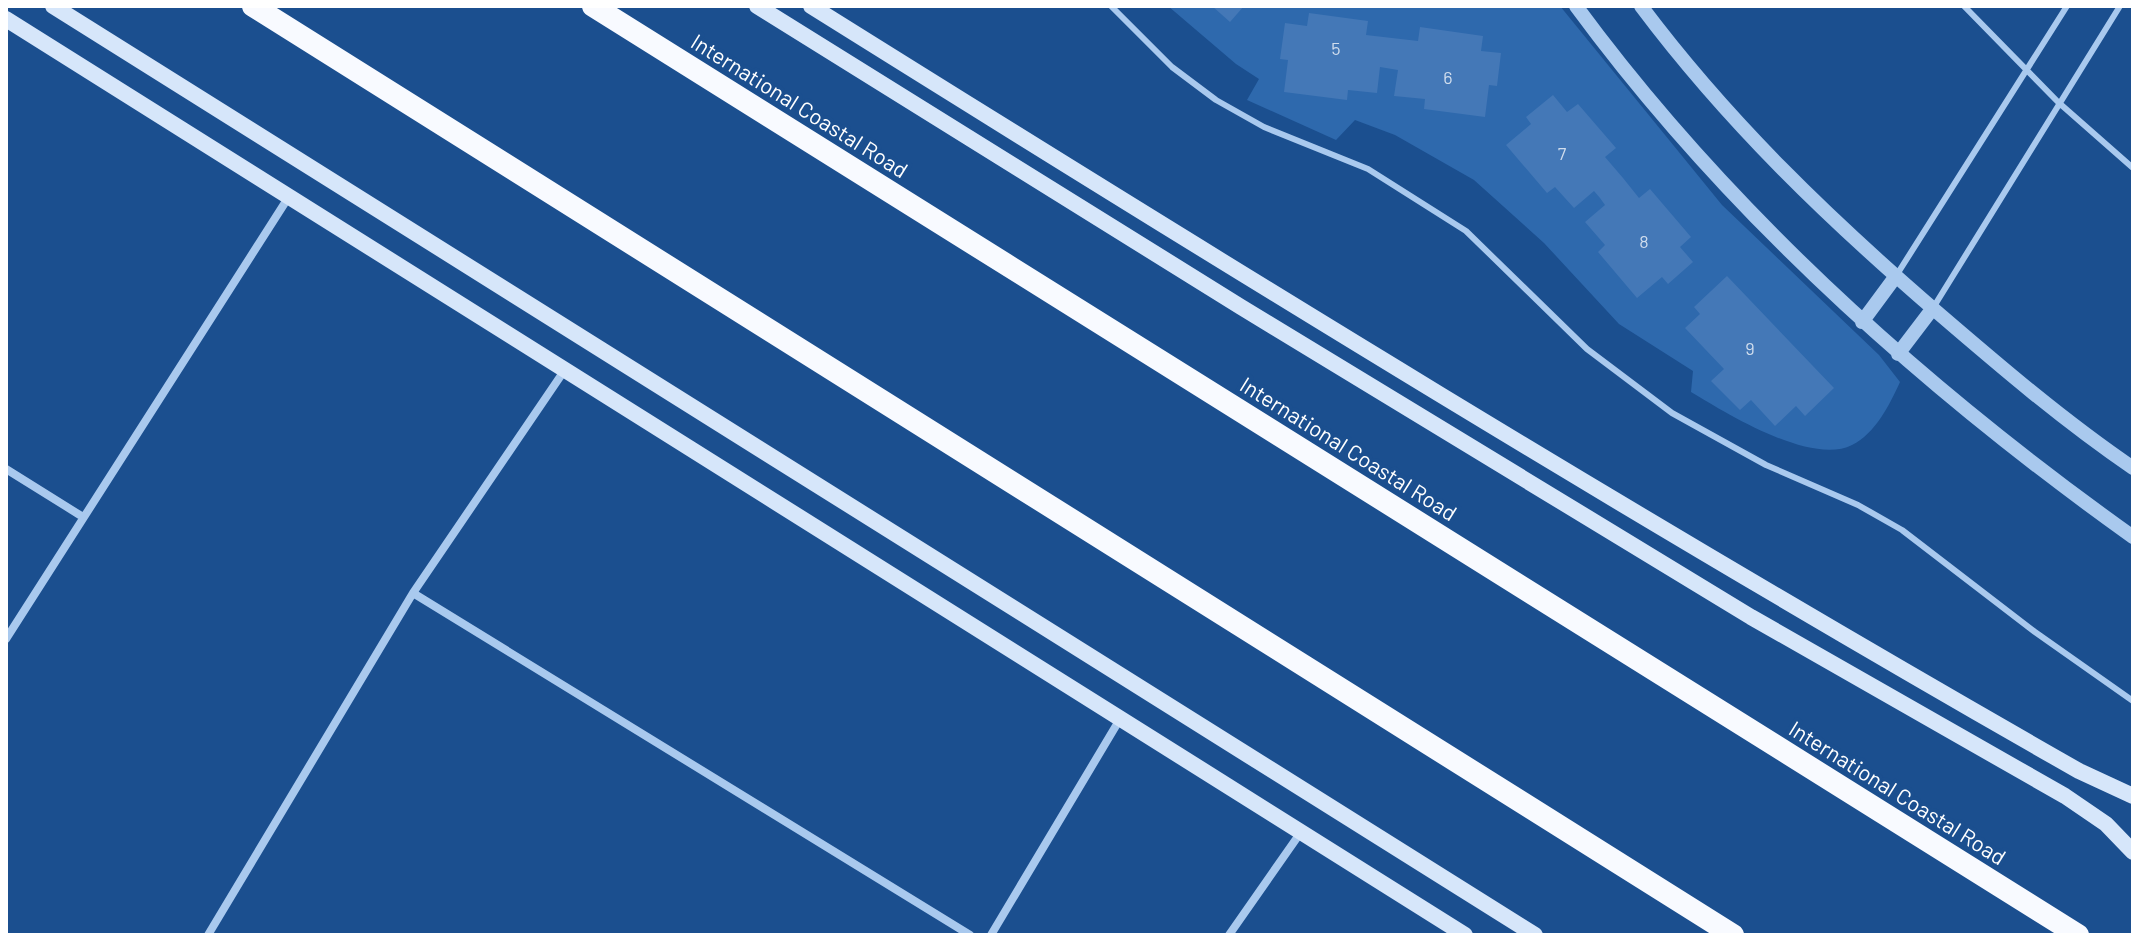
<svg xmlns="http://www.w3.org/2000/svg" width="2139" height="941" viewBox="0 0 2139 941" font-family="Barlow,sans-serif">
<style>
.green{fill:#2e69ad}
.building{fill:#4478b7}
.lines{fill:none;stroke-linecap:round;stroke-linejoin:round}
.service{stroke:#a9c9ee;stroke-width:6}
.minor{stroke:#a9c9ee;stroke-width:8}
.tertiary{stroke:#a9c9ee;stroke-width:14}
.secondary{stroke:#d6e6fa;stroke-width:16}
.trunk{stroke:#f8faff;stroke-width:22}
.labels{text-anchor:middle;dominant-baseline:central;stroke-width:8;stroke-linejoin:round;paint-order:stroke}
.number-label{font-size:18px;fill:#d0dded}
.street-label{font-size:22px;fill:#fff;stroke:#1b4f8f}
</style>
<rect width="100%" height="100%" fill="#1b4f8f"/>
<path class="green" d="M1168,6h392l162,199 157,150 21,27c-10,22 -25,52 -48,63 -41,21 -126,-32 -161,-53l2,-21 -74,-47 -75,-81 -70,-63 -79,-45 -40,-15 -19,20 -89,-40 12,-21 -23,-15z"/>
<path class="building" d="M1212,6h32l-14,16z
M1309,13l59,8 -2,14 52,6 2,-14 63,9 -2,15 20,2 -4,33 -8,-1 -4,32 -61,-8 1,-10 -31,-3 4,-26 -18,-3 -3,26 -29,-3 -1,10 -63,-8 4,-32 -8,-1 5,-36 22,3z
M1553,95l14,17 11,-8 38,44 -11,9 18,21 16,20 11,-9 41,48 -11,10 13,15 -25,22 -6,-7 -25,21 -39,-46 7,-7 -20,-23 20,-17 -5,-7 -6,-7 -20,17 -19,-21 -8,6 -41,-48 25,-21 -5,-7z
M1727,276l107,112 -29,28 -9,-10 -21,20 -24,-26 -11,10 -29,-29 13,-12 -39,-41 15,-14 -6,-7z"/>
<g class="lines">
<path class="service" d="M1111,6l61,61 44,33 48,27 104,42 98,62 121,118 85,64 94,52 92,40 44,25 133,102 98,69
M1964,6l94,96 75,66
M1896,276l171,-270
M1933,308l187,-302"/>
<path class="minor" d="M6,469l77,48
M413,593l557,342
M6,639l282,-441
M208,935l205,-342 151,-222
M991,935l129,-216
M1229,935l72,-103"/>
<path class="tertiary" d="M1576,6c153,208 348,382 557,531
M1641,6c87,116 187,212 296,306 64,55 127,109 196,156
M1862,322l34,-46
M1898,354l35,-46"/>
<path class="secondary" d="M53,6l1482,929
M757,6l484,301 510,310 314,179 41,28 27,28
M811,6c419,262 839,521 1268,765l54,25
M6,19l1459,916"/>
<path class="trunk" d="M253,6l1480,929
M593,6l1485,929"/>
</g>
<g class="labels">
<g class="number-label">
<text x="1336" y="48">5</text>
<text x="1448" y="77">6</text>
<text x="1562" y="153">7</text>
<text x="1644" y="241">8</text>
<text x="1750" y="348">9</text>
</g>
<g class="street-label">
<text transform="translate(800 105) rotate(32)">International Coastal Road</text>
<text transform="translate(1349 448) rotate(32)">International Coastal Road</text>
<text transform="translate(1898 792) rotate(32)">International Coastal Road</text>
</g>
</g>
<rect width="2139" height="941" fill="none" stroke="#ffffff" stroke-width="16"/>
</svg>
